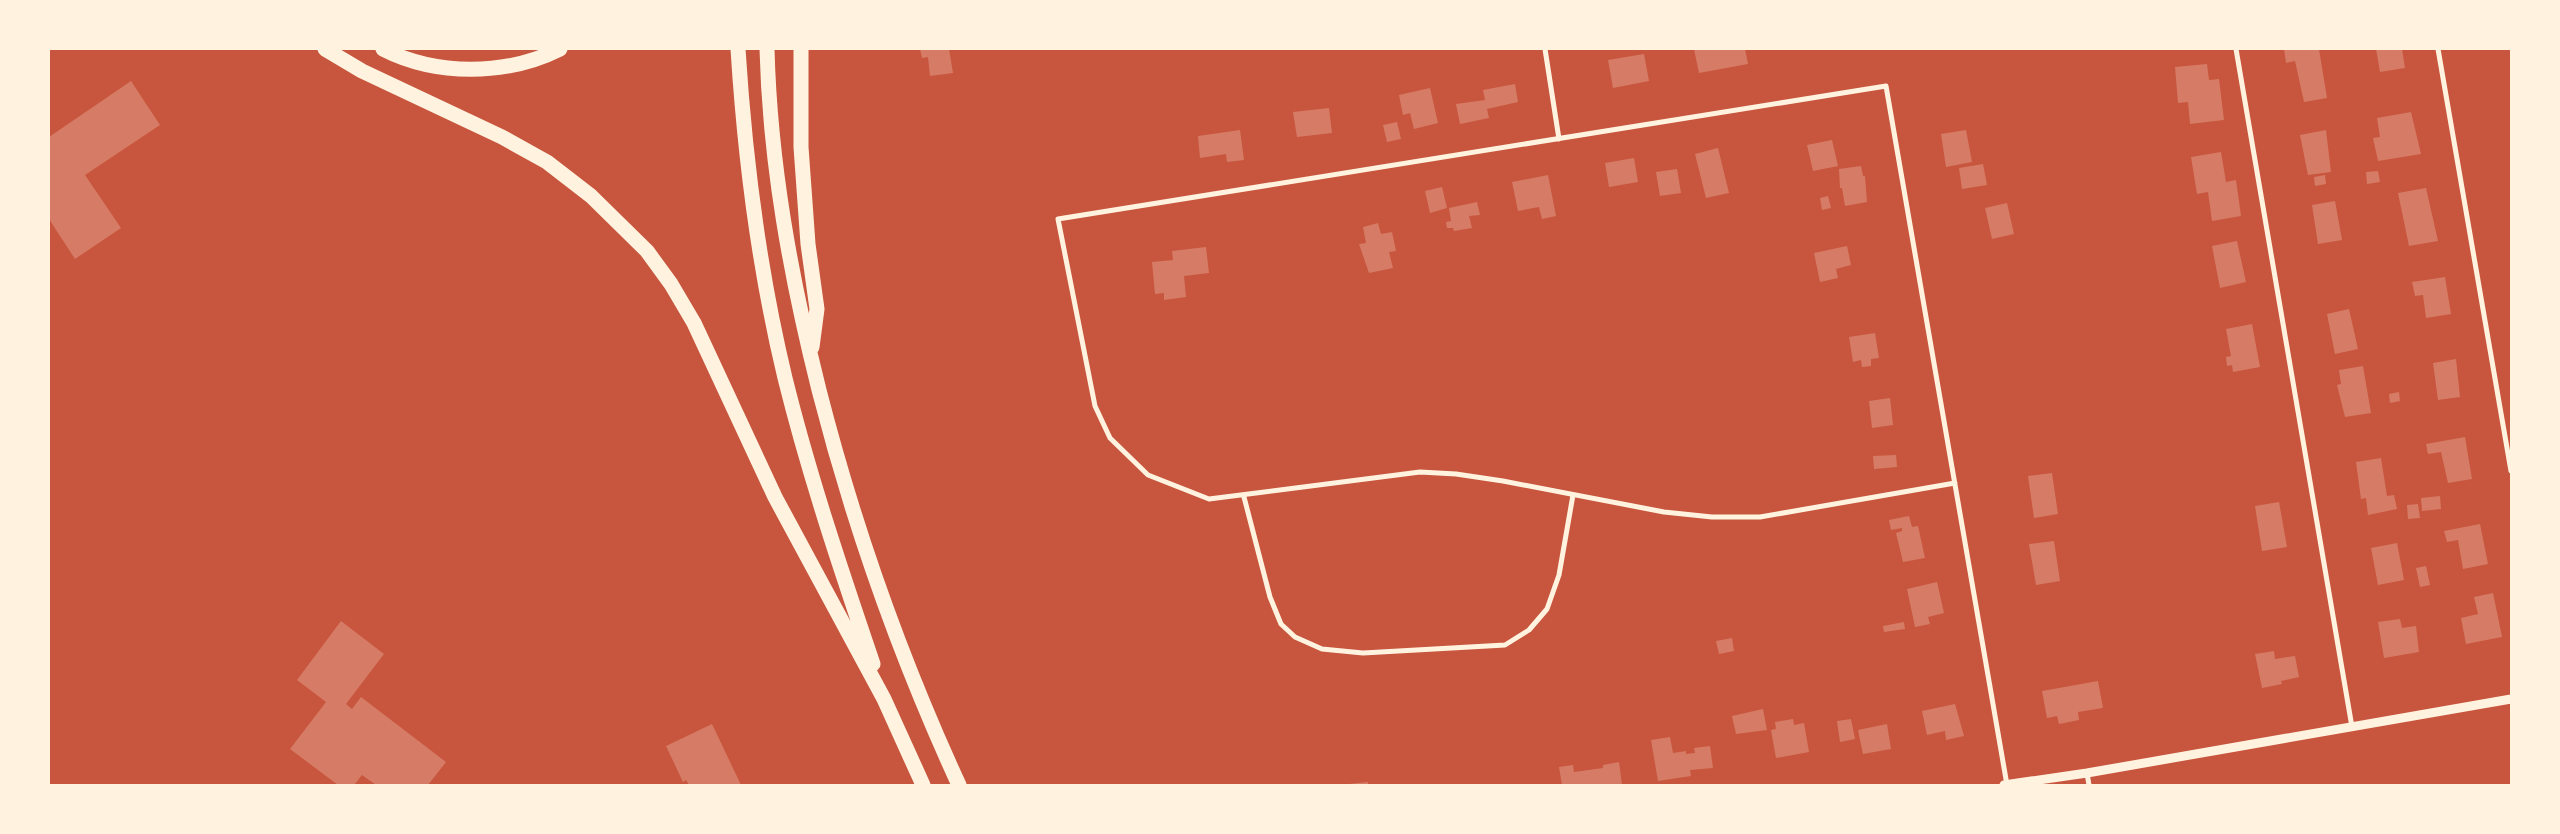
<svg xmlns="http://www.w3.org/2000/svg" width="2560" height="834" font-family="'Fira Sans Condensed',sans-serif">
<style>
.building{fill:#d67c66}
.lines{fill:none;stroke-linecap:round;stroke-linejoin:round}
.minor{stroke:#fff3e0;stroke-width:5}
.tertiary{stroke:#fff3e0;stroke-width:9}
.motorway{stroke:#fff3e0;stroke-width:15}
</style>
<rect width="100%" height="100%" fill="#c8553d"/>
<path class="building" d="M920,49H949L953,73L930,76L928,57L922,58Z
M1694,49H1745L1748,64L1699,73Z
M2284,49H2319L2327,98L2304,102L2295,61L2286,63Z
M2376,49H2402L2405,68L2380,72Z
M1644,54L1649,81L1613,88L1608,60Z
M2207,64L2209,80L2219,79L2224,120L2190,124L2188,102L2178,103L2175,67Z
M131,81L160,125L85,175L121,228L75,259L49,219V137Z
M1515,84L1518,102L1487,109L1489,118L1460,124L1456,104L1485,100L1483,90Z
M1430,88L1438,123L1414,129L1410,113L1403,115L1399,95Z
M1329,108L1332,133L1297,137L1293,112Z
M2411,112L2421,154L2378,161L2373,138L2380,137L2377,118Z
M1397,122L1401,139L1387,142L1383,125Z
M1240,130L1244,160L1227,162L1226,154L1200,158L1198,136Z
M1966,130L1972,162L1946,167L1941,134Z
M2326,130L2331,172L2308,175L2300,135Z
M1832,140L1838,166L1813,171L1807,145Z
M1718,148L1729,193L1706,198L1695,154Z
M2221,152L2226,182L2236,180L2241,216L2212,221L2208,192L2197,194L2191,157Z
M1634,158L1638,182L1609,187L1605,163Z
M1983,164L1987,185L1962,189L1959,168Z
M1861,166L1863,176H1865L1867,202L1845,206L1842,188H1840L1839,169Z
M1677,169L1681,193L1660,196L1656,172Z
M2378,171L2380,182L2367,184L2366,172Z
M1548,175L1556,216L1542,219L1539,207L1518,211L1512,182Z
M2325,175L2326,184L2315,186L2314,177Z
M1442,187L1447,208L1430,213L1425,191Z
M2426,188L2438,241L2409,246L2398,193Z
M1828,196L1831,208L1822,210L1820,198Z
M2335,201L2342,240L2318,244L2312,205Z
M1477,202L1480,215L1469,216L1472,228L1454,231L1453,228H1447L1446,222L1451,221L1449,208Z
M2007,203L2014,234L1992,239L1985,208Z
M1378,223L1381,234L1392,232L1396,251L1389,252L1393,268L1369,273L1359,244L1366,243L1363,227Z
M2237,241L2246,282L2220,288L2212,246Z
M1847,246L1851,265L1836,269L1838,278L1820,282L1814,253Z
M1206,247L1209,273L1184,276L1186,297L1164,300V293L1155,294L1152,262L1173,260L1172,251Z
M2445,277L2451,314L2426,318L2423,295L2415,296L2412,282Z
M2349,309L2358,349L2335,354L2327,314Z
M2252,324L2260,367L2233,372L2232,365L2227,366L2226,357L2231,356L2226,329Z
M1875,333L1879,358L1871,359V366L1862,367L1861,360L1853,362L1849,337Z
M2456,359L2460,397L2438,400L2433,363Z
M2363,366L2371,413L2345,417L2337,385L2341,384L2339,370Z
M2399,392L2400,401L2390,403L2389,394Z
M1890,398L1893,425L1872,428L1869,401Z
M2465,437L2472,479L2448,483L2441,452L2428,454L2426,444Z
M1896,455L1897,467L1874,469L1873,456Z
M2381,458L2387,496L2394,495L2397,509L2368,515L2366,498L2361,499L2356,462Z
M2052,473L2058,514L2034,518L2028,476Z
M2440,496L2441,509L2422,511L2421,498Z
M2279,502L2287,547L2262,551L2255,506Z
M2418,504L2420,518L2408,519L2407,505Z
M1909,516L1912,527L1918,526L1925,558L1903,562L1896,533L1902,531V528L1891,530L1889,520Z
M2480,524L2488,564L2463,569L2458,540L2447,542L2444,531Z
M2054,541L2060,581L2036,585L2029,544Z
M2397,543L2404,580L2378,585L2371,548Z
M2426,566L2430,585L2420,587L2416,568Z
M1937,582L1944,613L1928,617L1930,624L1915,627L1907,589Z
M2493,593L2502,637L2466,644L2461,618L2478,614L2474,597Z
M2400,619L2402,628L2416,626L2419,652L2384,658L2378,622Z
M341,621L384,654L346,704L352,709L361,697L446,762L428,785H376L362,775L354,785H338L290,749L326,702L297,680Z
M1904,622L1905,629L1884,632L1883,626Z
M1732,638L1734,651L1719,654L1716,641Z
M2274,651L2275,659L2295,656L2299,677L2281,681L2282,684L2262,688L2255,654Z
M2098,681L2103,708L2078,712L2079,720L2059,724L2057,716L2047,718L2042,691Z
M1955,704L1964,736L1946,740L1945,731L1927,735L1922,711Z
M1763,709L1767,730L1736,734L1732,716Z
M1793,719L1794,725L1804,723L1809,752L1776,758L1771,730L1776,729L1775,722Z
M1851,719L1855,739L1840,742L1837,721Z
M712,724L741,785H689L686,780L683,782L666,746Z
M1887,724L1891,749L1863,754L1858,730Z
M1670,737L1673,753L1686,751V754L1695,753L1694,748L1710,746L1713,768L1690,770L1691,776L1658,781L1651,740Z
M1619,762L1622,785H1562L1559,767L1573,765L1574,772L1603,768V765Z
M1368,782V785H1349V784Z"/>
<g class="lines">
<path class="minor" d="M1545,49L1559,139
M2236,49L2352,727
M2438,49L2511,471
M1955,483L1760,517H1712L1664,512L1503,481L1456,474L1420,472L1209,499L1148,475L1110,438L1095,406L1058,219L1886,86L2007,785
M1244,497L1270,597L1281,624L1295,637L1322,649L1363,653L1505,645L1529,630L1547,609L1559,575L1573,495
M2087,773L2089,785"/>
<path class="tertiary" d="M2004,785L2087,773L2511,699"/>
<path class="motorway" d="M325,49L362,71L502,137L547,162L591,196L647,251L671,284L694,323L775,497L884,699L923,785
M383,49C436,76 506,76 560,49
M738,49C745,160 759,270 785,378C809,475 841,570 873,664
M767,49C770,165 791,278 819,390C854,527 900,657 959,785
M801,49V147L808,244L817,309L812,347"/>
</g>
<rect width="2560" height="834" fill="none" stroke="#fff3e0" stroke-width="100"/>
</svg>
